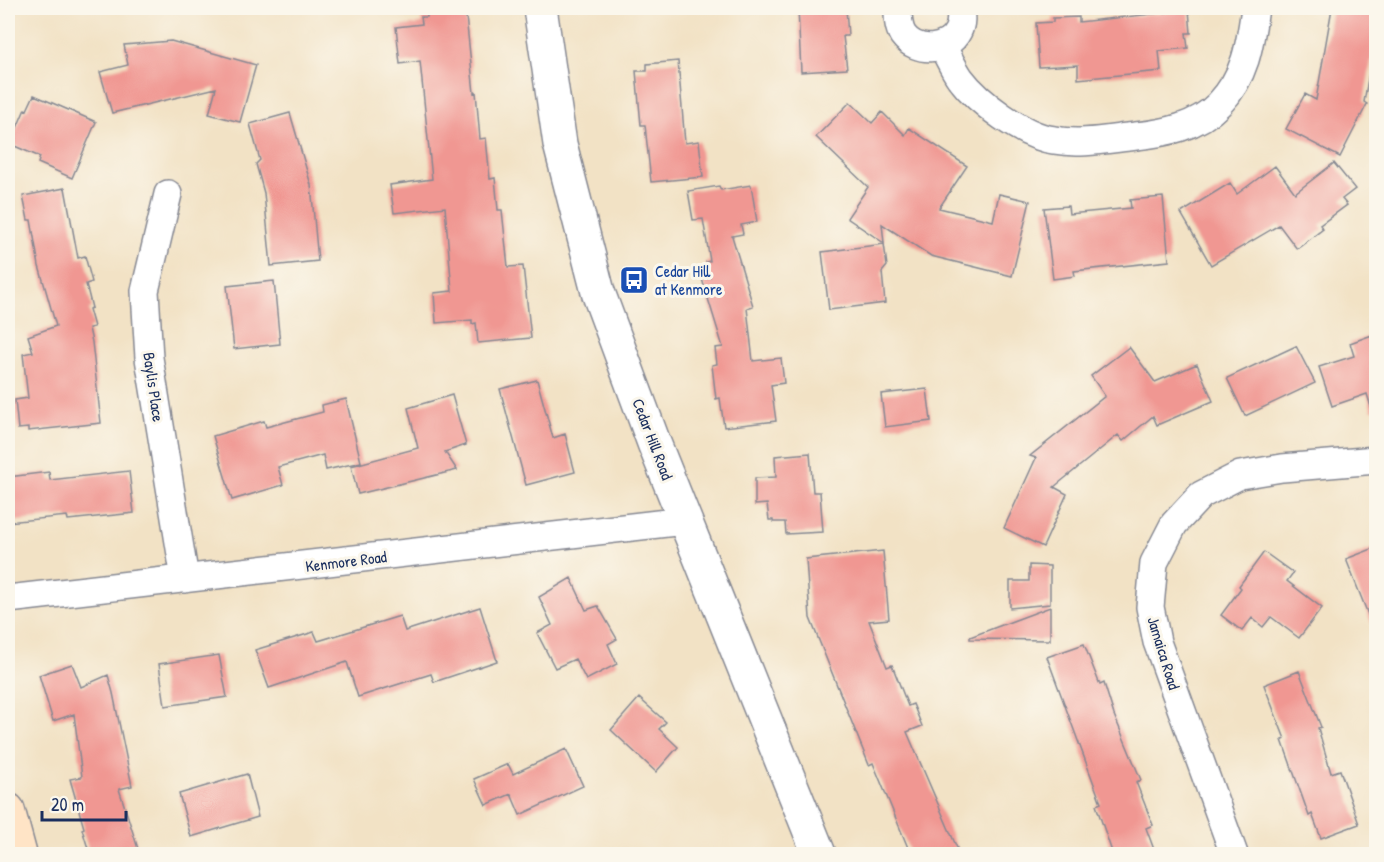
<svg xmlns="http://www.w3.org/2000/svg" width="1384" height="862" font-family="'Patrick Hand',sans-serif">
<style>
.building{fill:#f09792}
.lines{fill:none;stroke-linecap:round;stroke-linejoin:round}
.minor-casing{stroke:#868892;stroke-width:30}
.tertiary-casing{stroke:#868892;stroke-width:36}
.secondary-casing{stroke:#868892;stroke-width:36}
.minor{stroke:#fff;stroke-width:27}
.tertiary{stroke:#fff;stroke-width:33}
.secondary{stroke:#ffe4c6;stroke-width:33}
.labels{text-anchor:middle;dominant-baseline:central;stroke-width:6;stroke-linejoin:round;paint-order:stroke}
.transit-label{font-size:16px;fill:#164399;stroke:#fbf7ec;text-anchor:start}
.street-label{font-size:16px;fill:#1b2f5e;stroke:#fbf7ec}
</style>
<rect width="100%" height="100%" fill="#fbf7ec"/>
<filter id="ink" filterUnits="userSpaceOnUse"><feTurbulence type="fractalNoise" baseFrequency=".0167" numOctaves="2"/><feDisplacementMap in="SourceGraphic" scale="12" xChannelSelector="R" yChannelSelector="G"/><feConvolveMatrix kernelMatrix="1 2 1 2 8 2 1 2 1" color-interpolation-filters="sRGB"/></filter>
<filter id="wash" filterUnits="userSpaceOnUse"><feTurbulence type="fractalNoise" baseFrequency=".008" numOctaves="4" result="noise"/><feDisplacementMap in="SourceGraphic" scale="24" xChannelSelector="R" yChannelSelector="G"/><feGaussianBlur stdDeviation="1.35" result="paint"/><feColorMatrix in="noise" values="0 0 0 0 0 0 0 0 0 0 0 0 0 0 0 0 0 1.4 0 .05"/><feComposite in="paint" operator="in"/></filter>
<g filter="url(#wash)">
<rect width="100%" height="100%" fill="#f2e2c5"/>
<g id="blocks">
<path class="building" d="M798,8H846L848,36H843L847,69L801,72Z
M1332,8H1347L1377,12V28L1364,102L1367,104L1340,157L1286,129L1305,94L1316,100Z
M457,9L458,16H466L474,93L476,92L480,139L486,138L490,179L495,178L498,210H502L508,267L523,266L531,338L478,343L476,323L472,324V320L436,323L434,293L452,291L445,207L394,213L390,185L432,179L420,61L400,64L396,27L422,24L421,17H427V13Z
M1189,10L1191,33H1186L1188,48L1159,51L1161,71L1078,79V65L1039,67L1036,23L1053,22V18L1079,17V22Z
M171,41L256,65L240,122L209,114L216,88L112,113L100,72L128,65L124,45Z
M678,61L685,143L699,141L703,177L651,182L645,125H641L636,71H647V64Z
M34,95L96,122L72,178L38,163L40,157L10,144L25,109L27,110Z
M850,102L872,123L882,112L905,135L909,128L967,166L939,208L993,221L999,194L1030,201L1012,276L931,256L882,224L884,243L847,218L868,187L816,137Z
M290,113L311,185L318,261L271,266L264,193L256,164L260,160L250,124Z
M1334,163L1355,189L1342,199L1347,205L1320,225L1323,229L1297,249L1279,225L1211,265L1181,213L1230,183L1237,194L1275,166L1295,193Z
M751,185L757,222L741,225L743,234L732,236L753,306L747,308L753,361L781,358L784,383L771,385L776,421L724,427L720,398L716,399L712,365L717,364L715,348L723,347L702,279L710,277L706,262L710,261L703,219L693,220L688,191L719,186L721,190Z
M65,188L78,258L85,256L92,282L86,284L92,308L89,309L94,327L89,328L92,342L101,423L28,431V428L18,429L15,400L28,398L23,354L33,352L28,336L56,326L39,266L31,220H28L23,196Z
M1163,197L1169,261L1074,271L1075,276L1053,279L1044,208L1068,206L1069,214L1131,208L1130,200Z
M884,244L887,266L882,272L885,303L829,310L822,252Z
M274,281L280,344L234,349L227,286Z
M1372,335L1377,350V410H1372L1367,394L1332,406L1319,367L1354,356L1350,343Z
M1296,346L1315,383L1245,416L1227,378Z
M1129,347L1155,382L1197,364L1213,401L1157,425L1153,416L1123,441L1118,435L1054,487L1067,494L1043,547L1004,528L1036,458L1030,456L1105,396L1091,376Z
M537,380L553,438L565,434L575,472L526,485L500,389Z
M927,389L931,421L885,427L881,394Z
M452,395L466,445L445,452L457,470L358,494L351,466L418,448L408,408Z
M346,399L361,462L326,470L323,455L278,467L283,485L232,500L213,436L264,421L266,427L323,412L322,405Z
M810,453L813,492H820L823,532L786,534L785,522H773V520H769L767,504L755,505V478L776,477L775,456Z
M129,471L134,513L68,520L67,516L8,522V477L49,472L50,480Z
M1377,547V632H1375L1346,559Z
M883,551L889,619L869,621L887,667L892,665L908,706L913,704L922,726L907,732L960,855H911L873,763L869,765L810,618L806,559Z
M1264,552L1293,573L1287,581L1322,608L1299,638L1271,617L1263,627L1252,618L1242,631L1221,615L1241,588L1239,586Z
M1029,565L1050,566V604L1010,608V581H1029Z
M571,578L586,610L598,606L617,639L608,644L617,664L586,680L575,659L555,668L537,633L552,625L539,597Z
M480,607L497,661L434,682L431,674L358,697L347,662L269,688L255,650L314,632L318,641L400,616L405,631Z
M1050,607V640L970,639V637Z
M1084,644L1100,685L1104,683L1114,715L1141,780L1136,782L1153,825L1146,828L1156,855H1113L1096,805L1101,803L1047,657Z
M219,655L227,697L165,706L159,664Z
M72,664L81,687L108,675L113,693L132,786L119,789L140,855H90L82,829L84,828L70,779L82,777L74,714L53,721L39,675Z
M1299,671L1321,727L1318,728L1331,773L1340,770L1359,824L1321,838L1312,814L1309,816L1282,740L1285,739L1264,685Z
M639,698L666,722L659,729L678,747L656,772L611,730Z
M566,749L583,786L520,815L511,794L486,805L474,779L508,764L513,774Z
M247,774L258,817L191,837L179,794Z"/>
</g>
</g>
<g filter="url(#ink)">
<use href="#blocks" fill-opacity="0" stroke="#868892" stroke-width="1.5"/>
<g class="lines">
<g class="minor-casing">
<path id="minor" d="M898,8C898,17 898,27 903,35C917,54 948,51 958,31C962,23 961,16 960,8
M942,46C948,56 953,68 960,78C978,102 1023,136 1054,140C1081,145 1108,139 1136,136C1165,133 1197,127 1219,104C1246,76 1250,44 1255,8
M168,194L145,291L149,358L185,579
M8,599L684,521
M1234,854L1157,642L1150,607L1154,563L1174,524L1201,495L1240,475L1282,468L1376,460"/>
</g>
<g class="tertiary-casing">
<path id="tertiary" d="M540,8L560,144L598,292L654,443L819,854"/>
</g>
<g class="secondary-casing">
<path id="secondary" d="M8,810L20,854"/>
</g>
<use href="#minor" class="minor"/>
<use href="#tertiary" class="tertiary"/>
<use href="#secondary" class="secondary"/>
</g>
</g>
<defs>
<g id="bus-square" transform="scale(1.5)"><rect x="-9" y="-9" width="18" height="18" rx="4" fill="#1a4fb4" stroke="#fbf7ec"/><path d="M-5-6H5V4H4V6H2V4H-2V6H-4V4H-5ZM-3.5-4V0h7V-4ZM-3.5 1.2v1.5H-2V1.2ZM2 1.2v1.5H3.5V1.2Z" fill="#fff"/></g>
</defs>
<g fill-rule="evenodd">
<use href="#bus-square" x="634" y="280"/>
</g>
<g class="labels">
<g class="transit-label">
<text x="655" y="271">Cedar Hill<tspan x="655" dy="18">at Kenmore</tspan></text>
</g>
<g class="street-label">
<text transform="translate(154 387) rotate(82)">Baylis Place</text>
<text transform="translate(653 439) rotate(69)">Cedar Hill Road</text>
<text transform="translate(346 561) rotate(-7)">Kenmore Road</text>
<text transform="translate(1164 653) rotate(73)">Jamaica Road</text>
</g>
</g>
<rect width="1384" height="862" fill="none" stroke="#fbf7ec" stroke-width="30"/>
<path d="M42 811v9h84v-9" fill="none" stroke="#1b2f5e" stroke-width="3"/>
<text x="51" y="811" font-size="18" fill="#1b2f5e" stroke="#fbf7ec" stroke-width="4.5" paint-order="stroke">20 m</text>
</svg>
